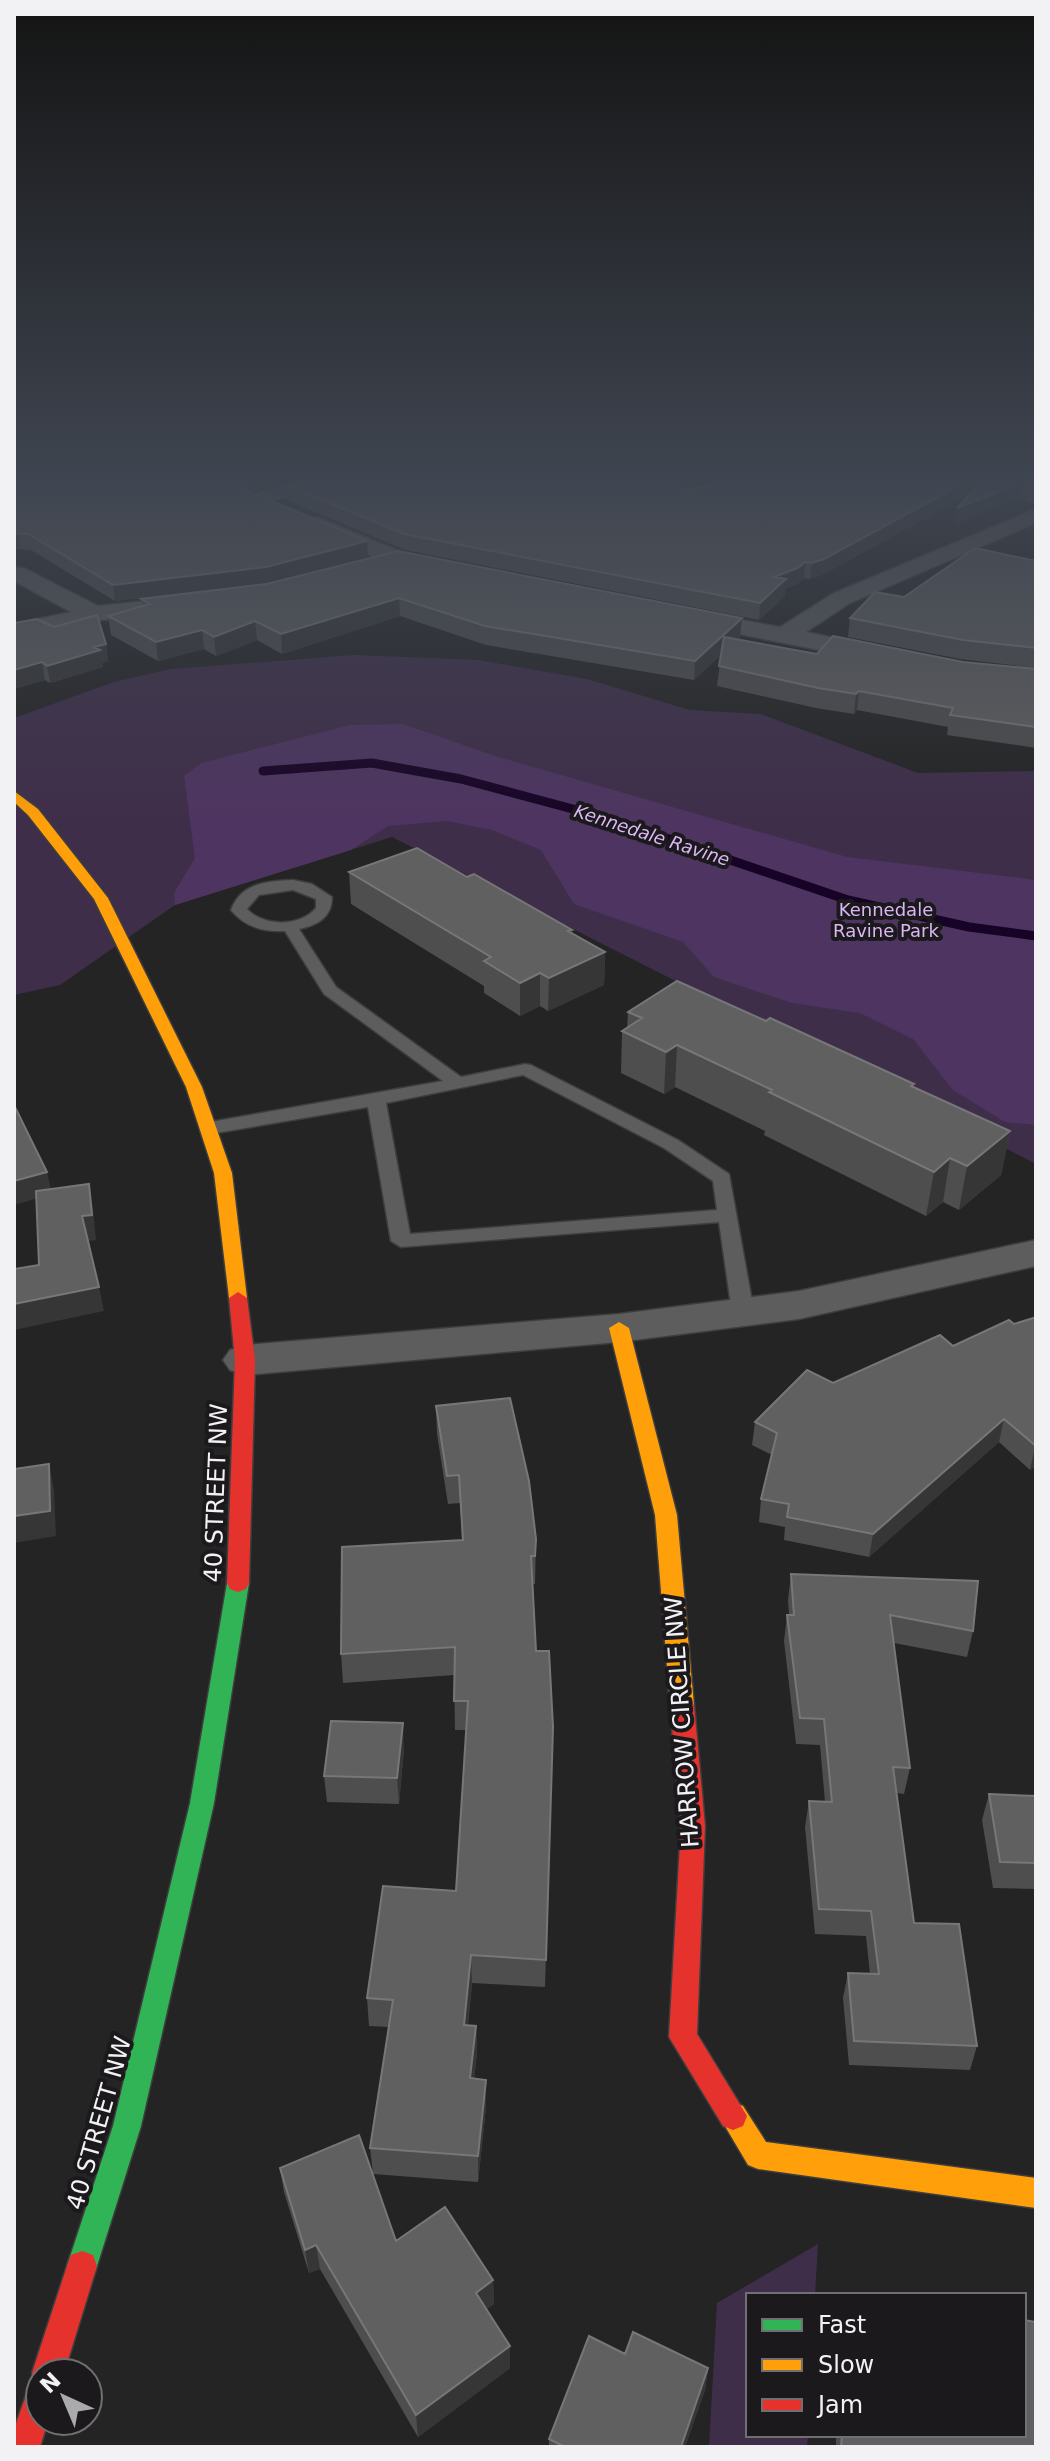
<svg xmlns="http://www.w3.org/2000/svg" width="1050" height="2461" font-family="'DejaVu Sans',sans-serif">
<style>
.green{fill:#3f2e4a}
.forest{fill:#4e3561}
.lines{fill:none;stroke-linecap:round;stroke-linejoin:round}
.stream{stroke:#170325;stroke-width:9}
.lane-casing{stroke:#3e3e3f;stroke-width:3}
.street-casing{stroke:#3e3e3f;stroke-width:3}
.fast-casing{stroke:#3e3e3f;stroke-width:3}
.slow-casing{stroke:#3e3e3f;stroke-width:3}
.jam-casing{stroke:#3e3e3f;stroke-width:3}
.lane{fill:#5d5d5e;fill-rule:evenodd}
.street{fill:#5d5d5e;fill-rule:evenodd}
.fast{fill:#30b455;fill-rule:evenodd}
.slow{fill:#ff9f0a;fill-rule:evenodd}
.jam{fill:#e5322d;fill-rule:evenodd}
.wall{fill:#4e4e4f}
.shaded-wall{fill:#363637}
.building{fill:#606061;stroke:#777678;stroke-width:2}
.labels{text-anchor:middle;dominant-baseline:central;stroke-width:8;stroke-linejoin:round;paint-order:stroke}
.far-water-label{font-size:18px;font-style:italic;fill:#dbb7f6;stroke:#1b191c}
.far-park-label{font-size:18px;fill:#dab6f5;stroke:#1b191c}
.near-street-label{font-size:24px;fill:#f2f1f3;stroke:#1b191c}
</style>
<rect width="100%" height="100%" fill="#242424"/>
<path class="green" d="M354,655L478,660L587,679L690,710L761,714L918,773L1036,771V1164L392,837L175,905L60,985L14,995V718L114,682L171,669Z
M818,2244L815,2295H748V2435H808L807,2447H709L717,2303Z"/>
<path class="forest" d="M403,724L495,756L847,857L1036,880V1125L1005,1122L953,1090L913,1039L860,1013L792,1003L714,977L683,942L574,904L541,850L492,830L447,821L388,826L351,850L175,905L174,893L195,858L184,776L201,763L350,725Z"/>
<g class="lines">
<path class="stream" d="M263,771L372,763L461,779L610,819L848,900L969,927L1036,936"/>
<g class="lane-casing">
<path id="lane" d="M293,880L312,884L332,897C332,917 318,925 299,929L336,987L461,1077L525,1064L531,1065L678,1140L729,1174L754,1312L750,1317H736L732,1312L719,1222L401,1247L391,1241L368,1107L210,1134L203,1132L201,1128L203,1124L210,1122L443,1081L324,994L285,931C263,932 245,927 231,910C241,883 267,881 293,880ZM293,890L316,899V908C300,927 264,927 247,909L259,895ZM523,1075L664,1148L713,1181L717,1210L410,1234L386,1103Z"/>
</g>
<g class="street-casing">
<path id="street" d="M309,477H342L339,481L258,505L247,499L251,495Z
M1036,509V523L850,603L806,632L889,649L893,654L889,659L880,662L688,624L679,622L676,617L679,612L688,610L780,627L834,593Z
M317,517L404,553L449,562L452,567L449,572L441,574L390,564L309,529L306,524L309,519Z
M14,567L24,568L98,606L184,597L192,599L196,604L192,609L184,611L94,621L14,638V624L71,612L14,581Z
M1036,1240V1266L799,1319L619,1342L245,1375L230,1370L223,1360L230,1350L245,1345L619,1314L799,1291Z"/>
</g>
<g class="fast-casing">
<path id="fast" d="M238,1574L246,1577L249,1583L214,1803L141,2126L97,2266L93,2277L82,2281L71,2277L67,2266L113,2126L190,1803L227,1583L230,1577Z"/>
</g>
<g class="slow-casing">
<path id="slow" d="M14,791L38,809L108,898L202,1087L232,1173L247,1298L245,1302H231L229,1298L214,1173L186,1087L94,899L28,815L14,802Z
M619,1322L629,1328L677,1515L694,1705L690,1712L682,1715L674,1712L670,1705L655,1515L609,1328Z
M733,2102L743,2106L766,2142L1036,2178V2208L758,2169L748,2165L719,2116L723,2106Z"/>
</g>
<g class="jam-casing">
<path id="jam" d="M238,1292L247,1298L255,1360L249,1583L246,1589L238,1592L230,1589L227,1583L235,1360L229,1298Z
M682,1695L690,1698L694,1705L705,1826L697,2034L747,2116L743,2126L733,2130L723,2126L669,2037L681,1826L670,1705L674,1698Z
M82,2251L93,2255L97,2266L64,2373H40V2421H48L40,2447H14V2429L29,2387L37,2384L32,2373L67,2266L71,2255Z"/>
</g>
<use href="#lane" class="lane"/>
<use href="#street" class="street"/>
<use href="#fast" class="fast"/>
<use href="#slow" class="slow"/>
<use href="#jam" class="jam"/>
</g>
<path class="wall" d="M14,477H298L251,492L368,557L267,583L115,601L31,550L14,549Z
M311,477H711L681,489L1036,477V504L1018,498L955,524L957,508L972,493L822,575L810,579L804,578L797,584L785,589V596L759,620L405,550L287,500L286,485Z
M1036,561V668L960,659L848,637L850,618L904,597Z
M267,584L742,618L740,637L738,639L817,654L963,662L1036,669V748L947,735L948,727L857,710L854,714L816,708L717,686L721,655L694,680L486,645L400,616L282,654L257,640L216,656L204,649L158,661L111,635L108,616L142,607L141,599Z
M14,623L54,627L106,644L108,661L102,663L103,667L50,683L45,680L14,689Z
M349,872L467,877L572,930V934L605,952L604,985L548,1011L540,1006L520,1016L484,993V986L351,904Z
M628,1012L914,1088L1010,1131L1001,1175L959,1210L943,1202L926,1216L764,1135L765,1131L675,1087L664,1094L621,1073L622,1031L627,1028Z
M1036,1317V1466L1030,1470L999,1442L869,1557L784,1540L785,1527L759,1522L761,1499L772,1455L752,1445L755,1422L833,1383L953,1346Z
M436,1406L536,1539L535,1584H533L536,1651L553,1727L545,1987L472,1983L468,2025L476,2026L477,2053L474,2079L486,2107L478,2182L373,2174L370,2148L389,2027L369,2026L367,1998L456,1891L466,1730H455L454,1675L343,1683L341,1654L462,1540L460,1503L448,1504L437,1434Z
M791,1574L973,1631L967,1657L894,1643L910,1768L904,1794L897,1793L914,1923L977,2046L970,2070L849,2065L843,1998L848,1973L870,1974L866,1936L815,1934L805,1827L809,1801L825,1802L820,1745L796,1744L784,1641L787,1615H789L788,1600Z
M404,1749L399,1804L327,1802L324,1776Z
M989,1794L1036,1796V1889L993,1888L982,1820Z
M280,2168L396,2241L493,2280L494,2304L486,2309L510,2368L418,2437L320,2269L309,2273L284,2192Z
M625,2354L708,2368L705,2390L685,2447H549V2439Z
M836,2435H1024L1036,2447H836Z"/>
<path class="shaded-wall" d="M249,477H298L250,492L243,484Z
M677,477H711L678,490L674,480Z
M975,477H997L996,480L822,575L810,579L812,563Z
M1021,483L1018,498L955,524L957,508Z
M17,532L20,548L14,549V533Z
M367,541L368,557L267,583L115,601L113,585Z
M805,562L804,578L797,584L785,589V596L759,620L760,603L774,577Z
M399,598L400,616L282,654L281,634Z
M742,618L740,637L694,680L695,661Z
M255,621L257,640L216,656L214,637Z
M202,630L204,649L158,661L156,642Z
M106,644L108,661L102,663L103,667L50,683L47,666Z
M42,662L45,680L14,689V670Z
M859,691L857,710L854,714L856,694Z
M605,952L604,985L548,1011L549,978Z
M540,973V1006L520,1016V983Z
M677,1045L675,1087L664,1094L666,1052Z
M1010,1131L1001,1175L959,1210L967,1166Z
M950,1158L943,1202L926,1216L934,1172Z
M47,1172L52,1194L14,1205V1181Z
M89,1184L93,1208L96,1240L87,1241L82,1216Z
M99,1287L104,1311L14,1330V1304Z
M1004,1419L999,1442L869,1557L873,1534Z
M1036,1446V1466L1030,1470L1035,1447Z
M49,1464L54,1490L56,1536L14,1543V1516Z
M403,1723L404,1749L399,1804L397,1778Z
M471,1955L472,1983L465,2052L464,2025Z
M476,2026L477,2053L471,2105L470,2078Z
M486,2080V2107L478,2182V2156Z
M316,2245L320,2269L309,2273L305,2250Z
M493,2280L494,2304L477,2316L476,2293Z
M510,2346V2368L418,2437L416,2415Z
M708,2368L705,2390L685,2447H681Z"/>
<path class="building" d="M14,477H249L243,484L248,491L367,541L266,567L113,585L28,534L14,533Z
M311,477H677L674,480L680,489H694L726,477H975L824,559L812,563L805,562L798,568L774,577L786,579L760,603L404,534L286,485Z
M986,477H1036V488L1021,483L957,508Z
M975,548L1036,561V648L963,640L850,618L875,592L904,597Z
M398,551L742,618L695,661L485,626L399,598L281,634L255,621L214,637L202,630L156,642L108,616L150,604L141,599L267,584Z
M97,615L106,644L94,647L100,650L47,666L42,662L14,670V623L37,619L54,627Z
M833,636L963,662L1036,669V727L950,715L953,708L859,691L856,694L818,688L719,666L724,637L817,654Z
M417,848L467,877L474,874L572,930L568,931L605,952L549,978L540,973L520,983L484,961L491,957L349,872Z
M677,981L766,1021L770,1018L914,1084L911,1086L1010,1131L967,1166L950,1158L934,1172L769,1092L772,1090L677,1045L666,1052L622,1031L642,1018L628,1012Z
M14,1105L47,1172L14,1181Z
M89,1184L92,1215L82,1216L99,1287L14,1304V1269L39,1265L36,1191Z
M1036,1317V1446L1004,1419L873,1534L787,1517L789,1504L761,1499L777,1433L755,1422L807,1370L833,1383L940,1335L953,1346L1009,1320L1014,1324Z
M510,1398L529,1481L536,1539L535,1556H531L536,1651H549L553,1727L546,1960L471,1955L464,2025L476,2026L470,2078L486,2080L478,2156L370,2148L393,2000L367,1998L383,1886L456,1891L468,1701H454L455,1647L341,1654L342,1547L463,1540L459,1475L447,1476L436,1406Z
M49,1464L50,1511L14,1516V1469Z
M791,1574L978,1581L973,1631L890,1615L910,1768L893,1767L914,1923L959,1924L977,2046L854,2041L848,1973L879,1974L871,1911L819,1909L809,1801L832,1802L824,1719L800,1718L787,1615H794Z
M331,1721L403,1723L397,1778L324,1776Z
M989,1794L1036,1796V1863L1000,1862Z
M359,2135L396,2241L445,2207L493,2280L476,2293L510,2346L416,2415L316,2245L305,2250L280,2168Z
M1024,2320L1036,2322V2447H841L842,2435H1024Z
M633,2332L708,2368L681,2447H565L549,2439L589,2336L625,2354Z"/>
<linearGradient id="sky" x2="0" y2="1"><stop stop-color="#141414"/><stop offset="0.58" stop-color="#3f4550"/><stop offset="1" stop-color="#3f4550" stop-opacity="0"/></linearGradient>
<rect width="1050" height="822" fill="url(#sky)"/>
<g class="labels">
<g class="far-water-label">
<text transform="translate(652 835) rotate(18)">Kennedale Ravine</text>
</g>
<g class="far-park-label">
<text x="886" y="909">Kennedale<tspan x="886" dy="21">Ravine Park</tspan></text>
</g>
<g class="near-street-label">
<text transform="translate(216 1493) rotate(-88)">40 STREET NW</text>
<text transform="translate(682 1722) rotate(-94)">HARROW CIRCLE NW</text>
<text transform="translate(99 2123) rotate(-74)">40 STREET NW</text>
</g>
</g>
<rect width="1050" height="2461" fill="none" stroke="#f2f1f3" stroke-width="32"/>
<rect x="746" y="2293" width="280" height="144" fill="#1b191c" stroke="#716f72" stroke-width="2"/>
<rect x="762" y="2319" width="40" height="12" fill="#30b455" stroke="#716f72" stroke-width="2"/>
<text x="818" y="2333" font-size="24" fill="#f2f1f3">Fast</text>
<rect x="762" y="2359" width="40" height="12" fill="#ff9f0a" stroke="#716f72" stroke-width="2"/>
<text x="818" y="2373" font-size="24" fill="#f2f1f3">Slow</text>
<rect x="762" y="2399" width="40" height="12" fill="#e5322d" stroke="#716f72" stroke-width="2"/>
<text x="818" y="2413" font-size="24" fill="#f2f1f3">Jam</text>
<g transform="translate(64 2397) rotate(316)"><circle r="38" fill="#1b191c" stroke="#716f72" stroke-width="2"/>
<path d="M0-6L14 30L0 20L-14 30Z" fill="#aaa9ab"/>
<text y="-12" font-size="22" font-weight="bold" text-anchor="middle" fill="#f2f1f3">N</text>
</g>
</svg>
